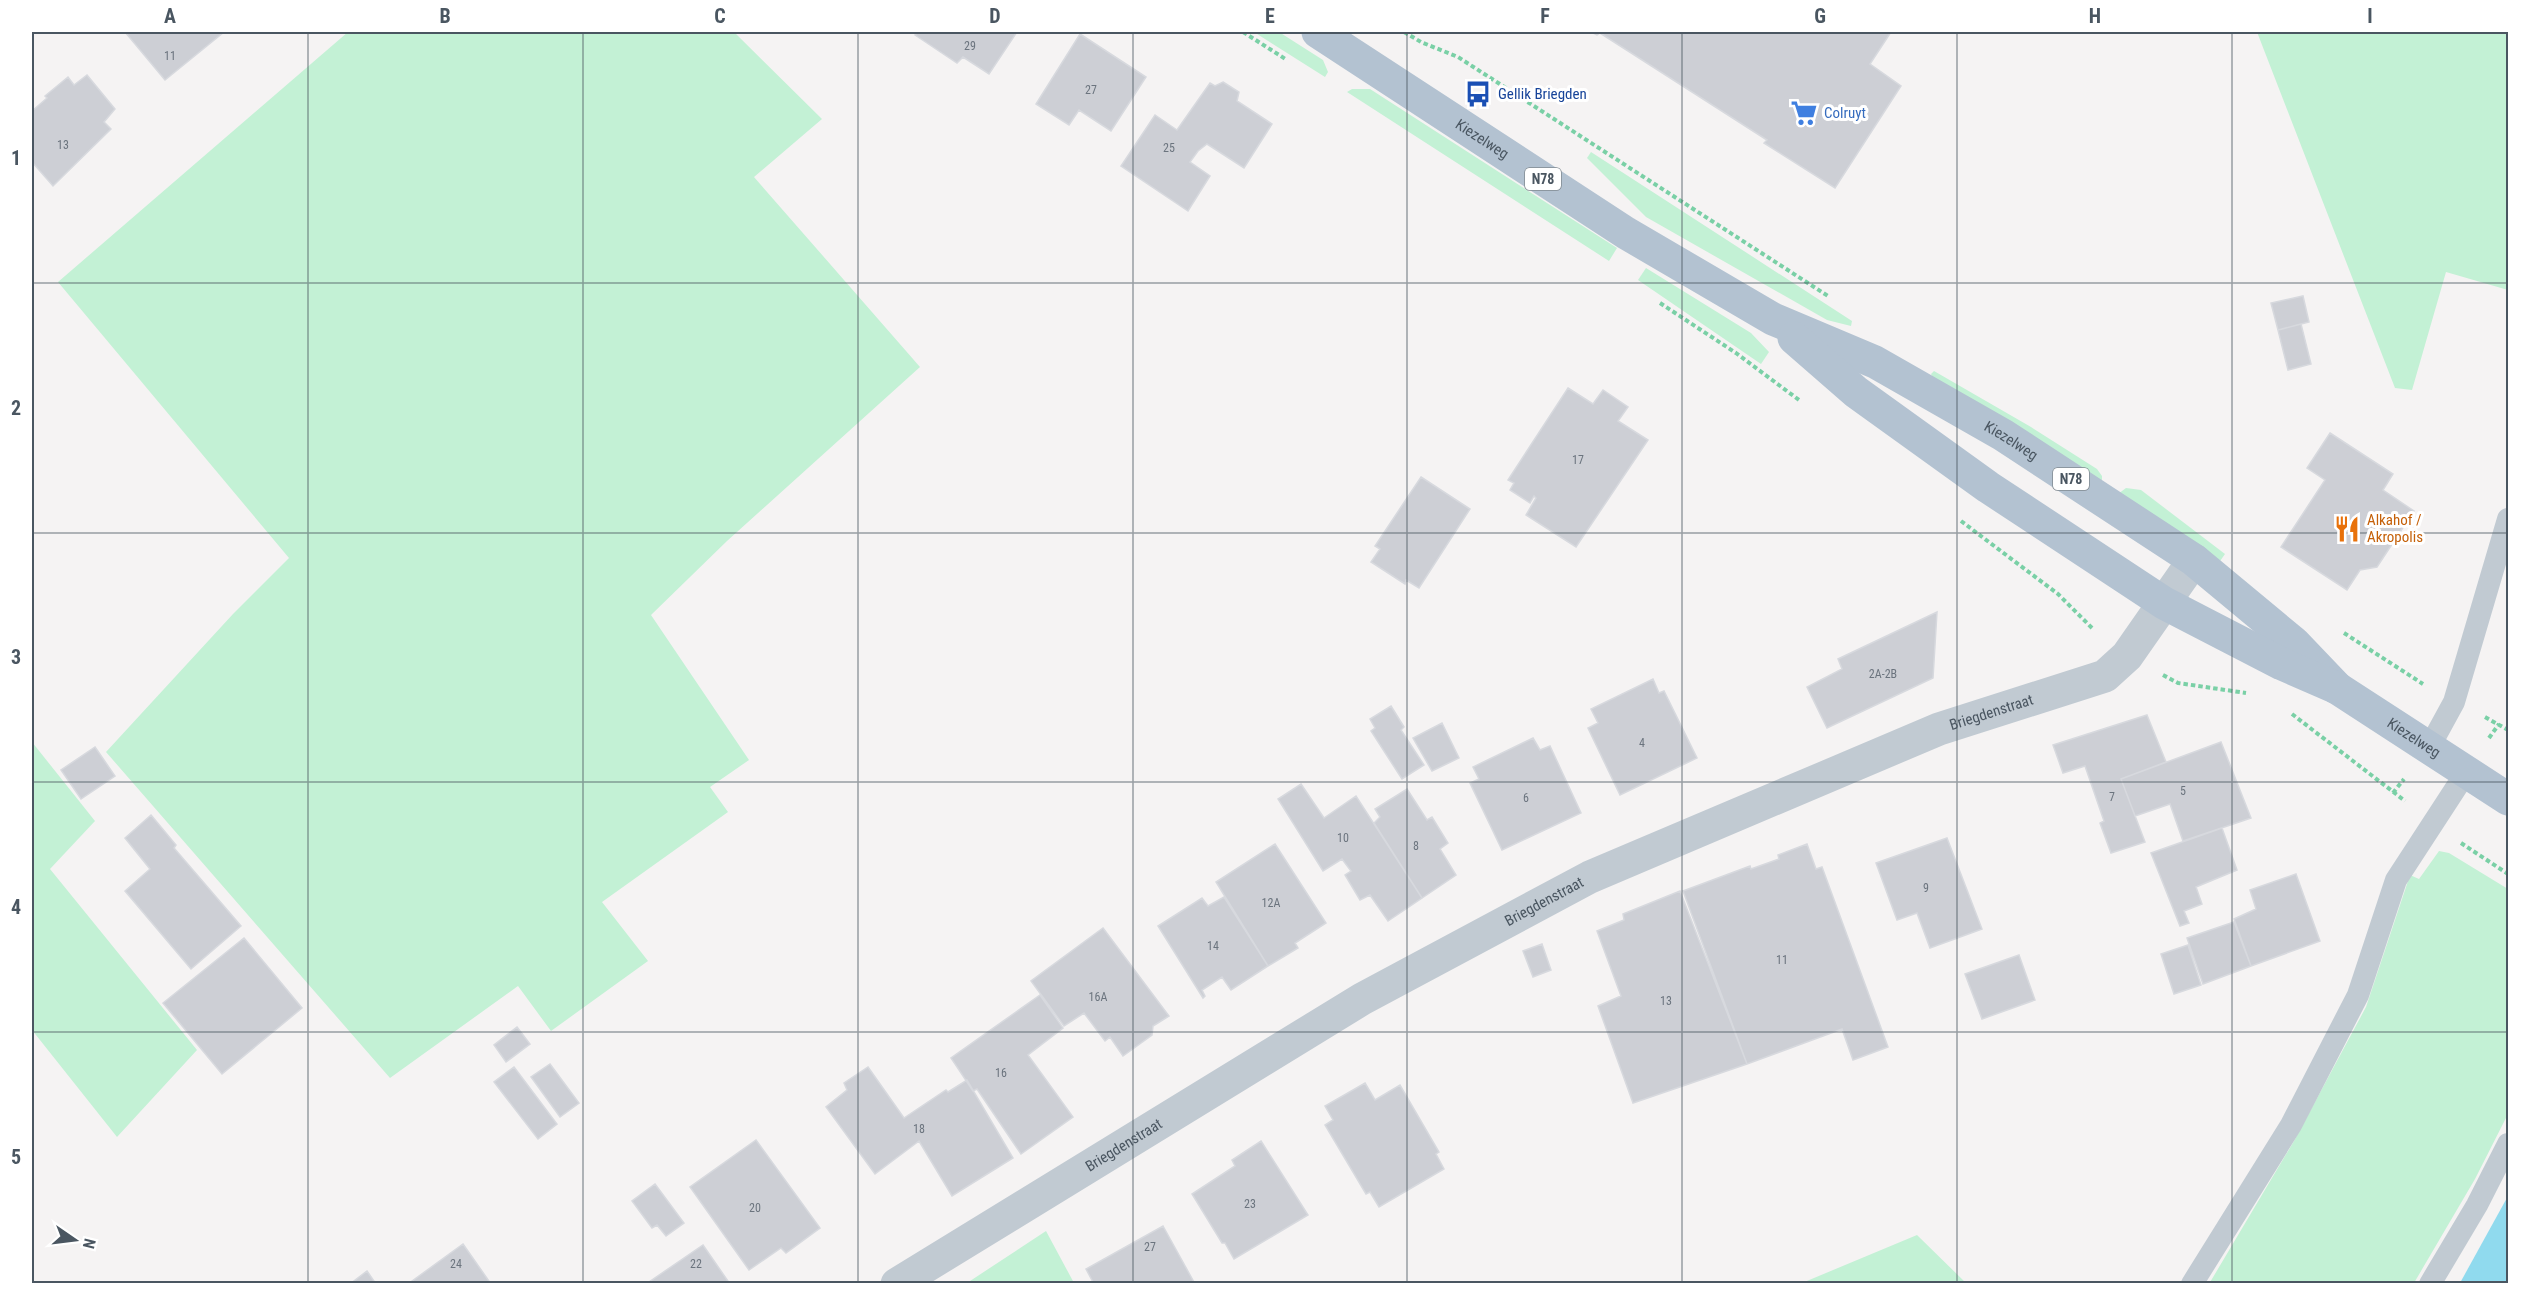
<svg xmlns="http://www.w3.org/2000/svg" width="2540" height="1315" font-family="'Roboto Condensed',sans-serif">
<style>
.green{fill:#c3f1d5}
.water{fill:#90daee}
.building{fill:#cdcfd5;stroke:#d7d9de;stroke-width:1.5}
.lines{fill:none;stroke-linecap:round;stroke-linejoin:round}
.path{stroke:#7ad0a6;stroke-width:4;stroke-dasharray:4.5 3;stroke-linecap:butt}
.lane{stroke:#c1cad2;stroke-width:22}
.street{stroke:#c1cad2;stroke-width:33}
.primary{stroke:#b3c2d1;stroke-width:33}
.grid{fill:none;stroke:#4a5661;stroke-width:1.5;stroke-opacity:0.55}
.labels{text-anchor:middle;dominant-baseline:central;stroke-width:6;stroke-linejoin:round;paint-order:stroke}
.number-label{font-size:12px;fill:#6b747e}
.shield{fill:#fff;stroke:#808990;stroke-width:1.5}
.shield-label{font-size:14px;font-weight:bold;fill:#4a5661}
.transit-label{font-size:15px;fill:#164399;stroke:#fff;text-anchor:start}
.shop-label{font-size:15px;fill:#366cbe;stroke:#fff;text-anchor:start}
.street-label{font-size:15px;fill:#4a5661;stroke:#fff}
.food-label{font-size:15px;fill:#c56008;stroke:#fff;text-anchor:start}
.neatline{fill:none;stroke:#4a5661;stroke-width:2}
.grid-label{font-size:20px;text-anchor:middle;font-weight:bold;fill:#4a5661}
</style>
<rect width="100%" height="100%" fill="#f5f3f3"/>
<path class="green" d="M348,32H734L822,119L754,177L920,367L727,541L651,615L749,760L710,787L728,812L602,902L648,961L551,1031L518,986L390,1078L106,752L233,614L289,558L58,282Z
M1254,32H1279L1323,60L1328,72L1325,77Z
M2257,32H2508V290L2446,272L2412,390L2395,388Z
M1352,89H1370L1617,248L1609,261L1347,92Z
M1591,152L1852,321L1851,326L1827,320L1646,217L1587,158Z
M1646,268L1751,333L1769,352L1761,364L1638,280Z
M1934,371L2031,427L2097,469L2102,476V482L1936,385L1931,374Z
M2126,488L2141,490L2225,554L2218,564L2118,494Z
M32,742L95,821L50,869L197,1050L117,1137L32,1030Z
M2439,851L2449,853L2508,889V1114L2475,1179L2414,1283L2209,1284L2294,1141L2366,1007L2410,875L2419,879Z
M1046,1231L1074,1283H967Z
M1917,1235L1966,1283H1802Z"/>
<path class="water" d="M2508,1196V1283H2460Z"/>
<path class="building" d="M125,32H224L165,80Z
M918,32H1017L989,74L963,57L957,63L915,35Z
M1591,32H1891L1870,64L1901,86L1835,188L1764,143L1767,140L1600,33L1597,35Z
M1080,34L1146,77L1111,131L1079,110L1069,125L1036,104Z
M87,75L115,109L104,122L111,129L53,186L32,162V111L47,98L45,96L68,77L74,85Z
M1223,82L1239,92L1237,101L1272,124L1244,168L1207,144L1198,151L1190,162L1210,176L1188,211L1121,166L1155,115L1177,130L1210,83L1215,86Z
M2303,296L2309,322L2278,330L2271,303Z
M2301,324L2311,364L2288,370L2278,330Z
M1568,388L1593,404L1603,390L1628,407L1618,421L1648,440L1576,547L1526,515L1536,498L1534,496L1530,503L1510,490L1514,483L1508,480Z
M2330,433L2393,474L2383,490L2414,511L2377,567L2360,570L2347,590L2281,547L2325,480L2307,468Z
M1421,477L1470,509L1419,588L1406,580L1405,584L1371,562L1380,549L1375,546Z
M1937,612L1933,678L1827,728L1807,687L1842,669L1838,659Z
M1653,679L1659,693L1664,691L1697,758L1620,795L1588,728L1598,723L1591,709Z
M1391,706L1404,727L1401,730L1424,765L1402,779L1371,731L1375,728L1370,719Z
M2147,715L2166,762L2121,779L2145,842L2111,853L2100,823L2104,821L2085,766L2063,773L2053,745Z
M1442,723L1459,758L1432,771L1413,738Z
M1533,738L1540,750L1550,746L1581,813L1502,850L1470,783L1479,779L1473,767Z
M2221,742L2251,818L2183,841L2170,804L2135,816L2121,779Z
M95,747L115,776L81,799L61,770Z
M1301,784L1324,818L1356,796L1422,898L1388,921L1370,895L1360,900L1345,875L1351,871L1342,859L1323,871L1278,799Z
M1407,789L1427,820L1432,817L1448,843L1440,849L1456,875L1422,898L1374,823L1380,817L1375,809Z
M151,815L176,845L174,848L241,926L191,969L125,891L150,869L125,838Z
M2222,828L2237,870L2196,887L2202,904L2184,911L2189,923L2180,926L2151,853Z
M1947,838L1982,929L1930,948L1917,913L1897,920L1876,863Z
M1275,844L1326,923L1295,943L1298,948L1268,966L1216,882Z
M1807,844L1816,869L1822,867L1888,1047L1853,1060L1842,1029L1747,1064L1683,891L1750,866L1751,869L1779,859L1778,855Z
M2296,874L2320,941L2251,966L2234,919L2256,909L2250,890Z
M1680,891L1747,1064L1633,1103L1598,1006L1621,996L1597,931L1624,920L1623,914Z
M1224,897L1268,966L1231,990L1222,977L1202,990L1205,996L1203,998L1158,926L1202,898L1208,906Z
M2234,922L2251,966L2203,984L2187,938Z
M1103,928L1169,1016L1153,1026L1152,1035L1123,1056L1110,1037L1105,1041L1084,1013L1064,1026L1031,981Z
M244,938L302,1008L222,1074L163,1003Z
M1542,944L1551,970L1533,977L1523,951Z
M2188,945L2201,985L2174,994L2161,954Z
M2019,955L2035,1000L1982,1019L1965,974Z
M1040,995L1063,1028L1028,1055L1073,1117L1021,1154L977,1089L973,1091L951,1058Z
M517,1027L530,1044L506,1062L494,1045Z
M550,1064L579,1103L560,1117L531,1077Z
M514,1067L557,1124L538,1139L494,1082Z
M868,1067L904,1118L946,1090L948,1092L967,1080L1013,1158L952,1196L919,1141L875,1174L826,1107L847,1090L844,1083Z
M1365,1083L1375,1100L1400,1085L1439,1152L1436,1154L1444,1169L1379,1207L1370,1192L1366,1194L1325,1125L1333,1120L1325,1106Z
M756,1140L820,1228L786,1253L781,1248L749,1270L690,1187Z
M1261,1141L1308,1215L1234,1259L1225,1243H1222L1192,1194L1235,1166L1232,1160Z
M655,1184L684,1223L666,1236L657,1225L652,1228L632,1201Z
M1163,1226L1195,1284H1094L1086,1269Z
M463,1244L491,1284H408Z
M703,1245L730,1284H650L649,1282Z
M367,1271L376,1284H350Z"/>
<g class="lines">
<path class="path" d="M1243,32L1287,60
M1404,32L1421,42L1458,57L1828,296
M1660,303L1736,353L1799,400
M1961,521L2058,594L2094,630
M2344,633L2423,684
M2163,675L2178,683L2246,693
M2292,714L2405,801
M2485,717L2508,730
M2489,738L2499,724
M2393,793L2404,779
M2461,843L2508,874"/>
<path class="lane" d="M2430,746L2454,702L2508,519
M2192,1284L2291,1125L2358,995L2396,880L2467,771
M2430,1284L2477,1205L2508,1144"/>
<path class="street" id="s1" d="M897,1284L1362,999L1590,877L1939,729L2105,676L2127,656L2194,560"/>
<g class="primary">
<path id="s2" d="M1318,32L1626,233L1773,319L1875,362L2003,435L2194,560L2294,643L2337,688"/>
<path id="s3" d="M1794,338L1856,392L1988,487L2164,603L2282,664L2337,688L2508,799"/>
</g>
</g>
<path class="grid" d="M308,32V1284M583,32V1284M858,32V1284M1133,32V1284M1407,32V1284M1682,32V1284M1957,32V1284M2232,32V1284M32,283H2508M32,533H2508M32,782H2508M32,1032H2508"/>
<defs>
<g id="bus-bare" transform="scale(2.07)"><path d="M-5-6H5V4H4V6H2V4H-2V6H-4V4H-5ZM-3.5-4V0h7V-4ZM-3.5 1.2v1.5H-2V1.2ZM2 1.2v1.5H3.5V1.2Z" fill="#1a4fb4" stroke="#fff" stroke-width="2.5" paint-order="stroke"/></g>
<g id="supermarket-bare" transform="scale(2.07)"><path d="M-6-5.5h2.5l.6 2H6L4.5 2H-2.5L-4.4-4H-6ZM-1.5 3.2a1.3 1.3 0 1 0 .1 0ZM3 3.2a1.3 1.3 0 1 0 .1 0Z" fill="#3f7fe0" stroke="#fff" stroke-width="2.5" paint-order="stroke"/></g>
<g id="restaurant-bare" transform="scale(2.07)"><path d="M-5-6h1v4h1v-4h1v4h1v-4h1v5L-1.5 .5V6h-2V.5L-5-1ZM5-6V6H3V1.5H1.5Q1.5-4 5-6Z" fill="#e8710a" stroke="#fff" stroke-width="2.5" paint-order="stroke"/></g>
</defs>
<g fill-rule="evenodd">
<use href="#bus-bare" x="1478" y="94"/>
<use href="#supermarket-bare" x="1804" y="113"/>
<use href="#restaurant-bare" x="2347" y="529"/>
</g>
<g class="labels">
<g class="number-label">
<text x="970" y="46">29</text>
<text x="170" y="56">11</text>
<text x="1091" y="90">27</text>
<text x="63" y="145">13</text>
<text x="1169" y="148">25</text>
<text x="1578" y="460">17</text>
<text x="1883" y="674">2A-2B</text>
<text x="1642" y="743">4</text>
<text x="2183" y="791">5</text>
<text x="2112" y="797">7</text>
<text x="1526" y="798">6</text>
<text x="1343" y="838">10</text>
<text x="1416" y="846">8</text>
<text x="1926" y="888">9</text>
<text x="1271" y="903">12A</text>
<text x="1213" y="946">14</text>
<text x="1782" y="960">11</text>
<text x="1098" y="997">16A</text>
<text x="1666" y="1001">13</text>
<text x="1001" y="1073">16</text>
<text x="919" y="1129">18</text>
<text x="1250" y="1204">23</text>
<text x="755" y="1208">20</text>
<text x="1150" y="1247">27</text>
<text x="456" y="1264">24</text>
<text x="696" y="1264">22</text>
</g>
<g class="shield">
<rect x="1525" y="168" width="36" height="22" rx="4.5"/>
<rect x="2053" y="468" width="36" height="22" rx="4.5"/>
</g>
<g class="shield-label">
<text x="1543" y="179">N78</text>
<text x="2071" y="479">N78</text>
</g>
<g class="transit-label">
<text x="1498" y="94">Gellik Briegden</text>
</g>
<g class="shop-label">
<text x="1824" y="113">Colruyt</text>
</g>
<g class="street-label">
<text stroke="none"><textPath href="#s2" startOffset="196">Kiezelweg</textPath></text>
<text stroke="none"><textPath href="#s2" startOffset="806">Kiezelweg</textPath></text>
<text stroke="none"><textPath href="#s1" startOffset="1238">Briegdenstraat</textPath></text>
<text stroke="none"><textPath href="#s3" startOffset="740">Kiezelweg</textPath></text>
<text stroke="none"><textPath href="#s1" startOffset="752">Briegdenstraat</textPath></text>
<text stroke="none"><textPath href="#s1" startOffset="266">Briegdenstraat</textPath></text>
</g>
<g class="food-label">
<text x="2367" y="520">Alkahof /<tspan x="2367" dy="17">Akropolis</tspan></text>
</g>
</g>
<rect width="2540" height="1315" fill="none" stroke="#ffffff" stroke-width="66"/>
<g transform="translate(75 1240) rotate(104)" stroke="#ffffff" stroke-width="4.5" paint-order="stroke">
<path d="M0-4.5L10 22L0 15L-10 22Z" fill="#4a5661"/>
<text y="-9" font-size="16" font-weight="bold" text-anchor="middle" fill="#4a5661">N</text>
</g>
<rect x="33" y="33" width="2474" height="1249" class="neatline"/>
<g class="grid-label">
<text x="170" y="23">A</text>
<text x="445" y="23">B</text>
<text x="720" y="23">C</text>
<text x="995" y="23">D</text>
<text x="1270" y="23">E</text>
<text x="1545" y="23">F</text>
<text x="1820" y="23">G</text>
<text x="2095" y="23">H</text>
<text x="2370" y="23">I</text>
<text x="16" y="165">1</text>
<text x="16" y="415">2</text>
<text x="16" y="664">3</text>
<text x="16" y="914">4</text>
<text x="16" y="1164">5</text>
</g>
</svg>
